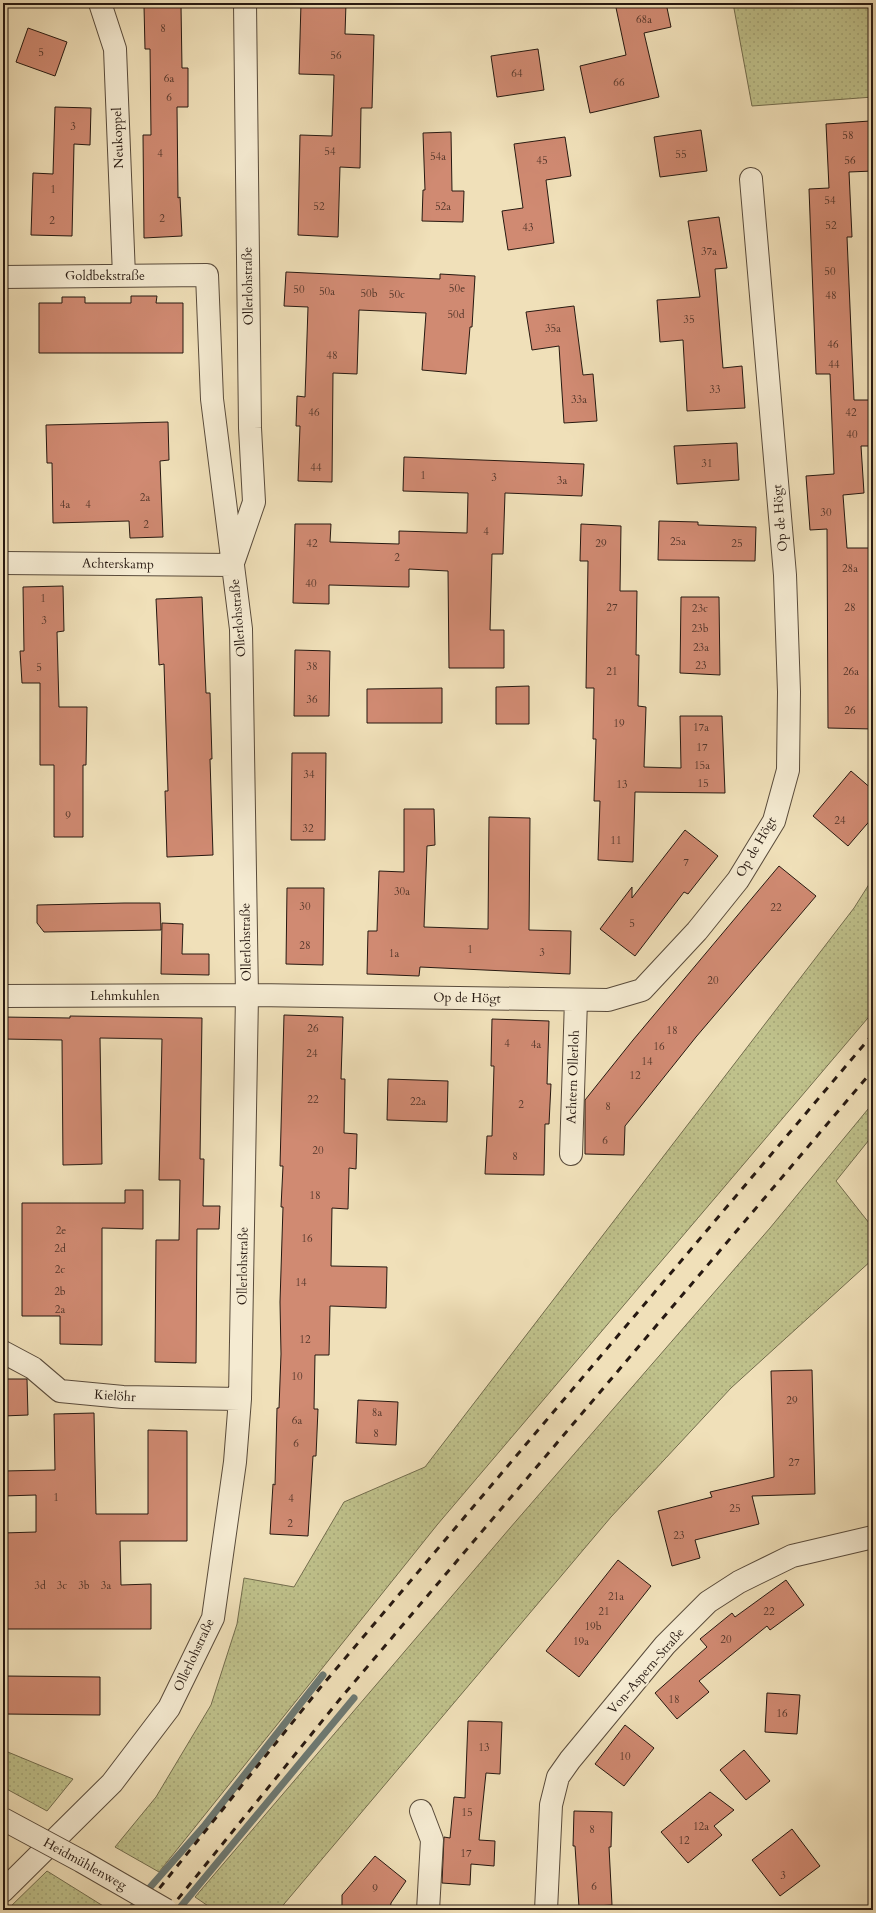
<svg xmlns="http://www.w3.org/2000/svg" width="876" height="1913" font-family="Cardo,serif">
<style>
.grass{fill:url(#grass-dots);stroke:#736d4e}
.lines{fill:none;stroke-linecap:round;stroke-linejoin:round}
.stream{stroke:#6d7a74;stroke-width:7}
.building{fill:#d08a72;stroke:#271911}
.minor-casing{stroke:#594b3b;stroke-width:24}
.minor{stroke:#f5ebd2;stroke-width:22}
.rail{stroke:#271911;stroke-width:3;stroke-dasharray:7 7;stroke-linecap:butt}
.minor-bridge-casing{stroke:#594b3b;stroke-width:24;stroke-linecap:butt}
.minor-bridge{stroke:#f5ebd2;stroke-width:22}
.labels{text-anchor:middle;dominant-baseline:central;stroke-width:4;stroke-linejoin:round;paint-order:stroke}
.number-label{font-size:11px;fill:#513529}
.street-label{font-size:13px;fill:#271911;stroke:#f5ebd2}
</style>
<defs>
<pattern id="grass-dots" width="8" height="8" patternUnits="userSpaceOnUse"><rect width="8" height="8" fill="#bfc18b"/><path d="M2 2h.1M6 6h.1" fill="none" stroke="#a4a577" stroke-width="1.8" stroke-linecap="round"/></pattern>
</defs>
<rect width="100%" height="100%" fill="#f0e0b9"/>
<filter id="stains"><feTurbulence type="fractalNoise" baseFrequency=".005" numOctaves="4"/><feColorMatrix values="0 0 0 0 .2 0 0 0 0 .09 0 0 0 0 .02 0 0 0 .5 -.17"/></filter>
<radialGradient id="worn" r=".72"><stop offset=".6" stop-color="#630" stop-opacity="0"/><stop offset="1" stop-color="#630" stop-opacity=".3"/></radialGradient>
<path class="grass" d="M733,3H873V97L752,106Z
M873,878V1012L437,1525L159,1872L115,1847L156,1797L211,1705L237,1624L244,1578L294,1587L344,1502L425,1467L854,908Z
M873,1103V1135L836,1181L873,1228V1259L731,1388L611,1517L279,1910H214L195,1897L510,1528L770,1228Z
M3,1750L73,1779L47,1811L3,1787Z
M47,1871L108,1909L7,1910Z"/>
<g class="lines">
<path class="stream" d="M130,1910L205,1825L323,1675
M178,1910L354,1698"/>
</g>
<path class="building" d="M301,3H346L345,34L374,35L372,108H361L360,168L340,167L338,237L298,235L300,135L332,136L334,75L299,74Z
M615,3H666L671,27L644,33L659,97L590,113L580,66L626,55Z
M144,6H181L182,68H188V107H177L178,198L180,197L182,236L144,238L143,135H151L150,49H145Z
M28,28L67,42L55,76L16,62Z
M538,49L544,90L497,97L491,56Z
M55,107L91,108L90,145L74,144L72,236L31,235L33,173L53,174Z
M870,121L873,171L849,172L852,237H847L854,400H871L873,446H861L864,493L843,495L847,548H873V729L828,728L827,529L810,530L806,476L834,474L830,374H816L809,189L829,188L826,124Z
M701,130L707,171L660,177L654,137Z
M451,132L452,191H464L463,222L422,221L423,190H425L423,133Z
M565,137L571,176L546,180L554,243L508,250L502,211L523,208L514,144Z
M719,217L727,268L715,269L723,368L742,366L745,408L687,411L683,340L660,342L657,300L700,297L688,221Z
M286,272L440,279V274L475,276L472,327H470L466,374L422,370L426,313L359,310L357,374L333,373L332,482L298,481L300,426H296L297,396L305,397L308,307L284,306Z
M131,296H157L156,303H183V353H39V303H62V297H85V303H131Z
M574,306L583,375L593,374L597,421L564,423L559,346L532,350L526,312Z
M168,422L169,460L160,461L163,537L130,538L129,521L53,523L52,463H47L46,425Z
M737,443L739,480L677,484L674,446Z
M404,457L584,464L582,496L505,493L503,554H492L490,630H504V668H449L448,571L409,569V587L329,585V604L293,603L295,524H331L330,542L399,544V531L467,533L468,493L403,491Z
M659,521L698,522V525L756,527L755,561L658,560Z
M581,524L621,526L620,591H637L636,655H639L638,706L646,707L644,767L681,768L680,716H722L725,793L635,792L633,862L598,860L600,801H594L596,739H593L594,688H586L588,561H580Z
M63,586L64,631L57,632L59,707H87L86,765H83V837H54V765H40V683H22L20,651H24L23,587Z
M202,597L206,693H210L212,759H210L213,855L167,857L165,791H168L164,664L159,665L156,599Z
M681,597H719L720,675L680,673Z
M295,650L330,651L329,716H294Z
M529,686V724H496V687Z
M442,688V723H367V689Z
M292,753H326L325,840H291Z
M851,771L873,790V817L848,846L813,816Z
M404,809H434L435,845L427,846L424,927L488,929L489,817L530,818L529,930L571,931L570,974L420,967L419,976L367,974L368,931H377L379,871L404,872Z
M685,830L718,856L688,894L684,892L635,956L600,929L632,887V898Z
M779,866L816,896L696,1037L625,1126L624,1155L585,1154V1100L633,1040Z
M287,888H324L323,965L286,964Z
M124,903H160L161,930L44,932L37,923V905Z
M162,923L183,924L182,954H209V975L161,974Z
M284,1015L343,1017L341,1079H345L344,1133L357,1134L356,1169L349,1168L348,1209L332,1208L331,1266L387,1267L386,1308L330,1306L329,1355H315L314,1409H318L316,1456H313L308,1536L270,1534L273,1484L275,1485L277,1408H279L281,1354L280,1302L283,1207H281L283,1166H280Z
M70,1016L202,1018L200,1159H204L203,1206H220L219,1229H197L196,1363L155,1362L156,1240H179L180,1180H159L162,1039L100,1038L102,1164L63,1165L62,1040L3,1039V1017L70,1018Z
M492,1019L549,1021L547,1084H551L549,1124H545L544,1175L485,1174L487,1136H492L494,1066H491Z
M388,1079L448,1081L447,1122L387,1120Z
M125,1190H143V1229L102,1228V1345L60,1344V1316H22V1203H125Z
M812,1370L815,1494L752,1496L759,1524L695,1540L700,1558L672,1566L658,1511L712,1497L710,1492L774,1477L771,1371Z
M3,1379H27L28,1415L3,1416Z
M358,1400L398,1402L396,1445L356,1443Z
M94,1413L96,1514H148V1430L187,1431V1541H120L121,1585L151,1584V1629H4L3,1533L36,1532V1495L3,1496V1471L55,1470L54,1414Z
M618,1560L651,1586L579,1677L546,1651Z
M786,1580L804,1605L770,1630L767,1626L699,1681L709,1692L677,1719L655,1693L707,1647L700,1639L732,1613L735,1617Z
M5,1676L100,1677V1715L4,1714Z
M767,1693L800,1695L797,1734L765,1732Z
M468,1721L502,1722L500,1774L486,1773L479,1840L495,1841L494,1866L471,1864L470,1885L442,1883L444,1837L450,1838L454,1797L465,1798Z
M625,1725L654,1748L624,1786L595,1764Z
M744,1750L770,1781L746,1800L720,1770Z
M710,1792L734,1810L714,1826L722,1835L688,1863L661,1832Z
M574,1811L612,1812L611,1847H609L612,1905L579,1907L575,1846H573Z
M792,1829L820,1866L780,1896L752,1860Z
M375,1856L406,1881L391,1903L390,1910H342V1895Z"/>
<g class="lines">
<g class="minor-casing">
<path id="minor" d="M100,3L115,49L124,276
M3,277L207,275L212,399L241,629L247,995L240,1399L235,1462L213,1618L169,1708L112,1783L3,1891
M234,560L254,502L250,428L245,3
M3,563L233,565
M3,996L247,995L608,1000L642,990L697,931L738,880L774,821L788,770L789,692L785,575L751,179
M571,1154L576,1000
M3,1352L33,1368L60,1391L123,1397L240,1399
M421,1811L432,1840L428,1910
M546,1910L551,1805L558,1777L570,1760L665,1645L708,1602L739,1582L792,1556L873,1537"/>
</g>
<use href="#minor" class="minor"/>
<path class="rail" d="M142,1910L320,1688L873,1034
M169,1910L340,1699L873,1070"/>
<g class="minor-bridge-casing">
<path id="minor-bridge" d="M3,1819L81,1861L166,1910"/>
</g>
<use href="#minor-bridge" class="minor-bridge"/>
</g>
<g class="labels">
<g class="number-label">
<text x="644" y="19">68a</text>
<text x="163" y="28">8</text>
<text x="41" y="52">5</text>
<text x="336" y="55">56</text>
<text x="517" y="73">64</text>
<text x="169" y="78">6a</text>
<text x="619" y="82">66</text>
<text x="169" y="97">6</text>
<text x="73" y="126">3</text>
<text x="848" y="135">58</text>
<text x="330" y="151">54</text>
<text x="160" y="153">4</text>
<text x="681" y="154">55</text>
<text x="438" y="156">54a</text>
<text x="542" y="160">45</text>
<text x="850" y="160">56</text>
<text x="53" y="189">1</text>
<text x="830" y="200">54</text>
<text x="319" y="206">52</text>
<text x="443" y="206">52a</text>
<text x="162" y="218">2</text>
<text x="52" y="220">2</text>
<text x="831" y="225">52</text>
<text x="528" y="227">43</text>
<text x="709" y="251">37a</text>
<text x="830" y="271">50</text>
<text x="457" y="288">50e</text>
<text x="299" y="289">50</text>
<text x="327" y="291">50a</text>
<text x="369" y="293">50b</text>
<text x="397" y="294">50c</text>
<text x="831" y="295">48</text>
<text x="456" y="314">50d</text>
<text x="689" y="319">35</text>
<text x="553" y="328">35a</text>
<text x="833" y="344">46</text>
<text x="332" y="355">48</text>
<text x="834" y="364">44</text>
<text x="715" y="389">33</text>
<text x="579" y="399">33a</text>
<text x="314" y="412">46</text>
<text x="851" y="412">42</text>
<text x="852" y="434">40</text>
<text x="707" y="463">31</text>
<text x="316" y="467">44</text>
<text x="423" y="475">1</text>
<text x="494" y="477">3</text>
<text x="562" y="480">3a</text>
<text x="145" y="497">2a</text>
<text x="65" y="504">4a</text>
<text x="88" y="504">4</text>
<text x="826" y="512">30</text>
<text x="146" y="524">2</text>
<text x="486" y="531">4</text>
<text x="678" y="541">25a</text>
<text x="312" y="543">42</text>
<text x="601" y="543">29</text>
<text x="737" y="543">25</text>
<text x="397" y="557">2</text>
<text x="850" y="568">28a</text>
<text x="311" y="583">40</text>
<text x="43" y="598">1</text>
<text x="612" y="607">27</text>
<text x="850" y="607">28</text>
<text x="700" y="608">23c</text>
<text x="44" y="620">3</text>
<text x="700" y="628">23b</text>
<text x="701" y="647">23a</text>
<text x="701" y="665">23</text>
<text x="312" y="666">38</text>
<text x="39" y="667">5</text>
<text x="612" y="671">21</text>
<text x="851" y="671">26a</text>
<text x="312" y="699">36</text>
<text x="850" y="710">26</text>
<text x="619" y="723">19</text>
<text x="701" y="727">17a</text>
<text x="702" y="747">17</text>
<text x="702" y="765">15a</text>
<text x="309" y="774">34</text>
<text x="703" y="783">15</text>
<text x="622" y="784">13</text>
<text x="68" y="815">9</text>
<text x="840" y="820">24</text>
<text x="308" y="828">32</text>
<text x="616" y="840">11</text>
<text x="686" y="862">7</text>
<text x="402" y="891">30a</text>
<text x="305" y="906">30</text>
<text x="776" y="907">22</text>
<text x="632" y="923">5</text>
<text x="305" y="945">28</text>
<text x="470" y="949">1</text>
<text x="542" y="952">3</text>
<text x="394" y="953">1a</text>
<text x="713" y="980">20</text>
<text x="313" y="1028">26</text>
<text x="672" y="1030">18</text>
<text x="507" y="1043">4</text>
<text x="536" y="1044">4a</text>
<text x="659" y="1046">16</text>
<text x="312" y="1053">24</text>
<text x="647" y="1061">14</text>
<text x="635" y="1075">12</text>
<text x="313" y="1099">22</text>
<text x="418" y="1101">22a</text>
<text x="521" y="1104">2</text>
<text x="608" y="1106">8</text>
<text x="605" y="1140">6</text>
<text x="318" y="1150">20</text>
<text x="515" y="1156">8</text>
<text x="315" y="1195">18</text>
<text x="61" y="1230">2e</text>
<text x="307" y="1238">16</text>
<text x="60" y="1248">2d</text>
<text x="60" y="1269">2c</text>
<text x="301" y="1282">14</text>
<text x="60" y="1291">2b</text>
<text x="60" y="1309">2a</text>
<text x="305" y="1339">12</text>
<text x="297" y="1376">10</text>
<text x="792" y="1400">29</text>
<text x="377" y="1412">8a</text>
<text x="297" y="1420">6a</text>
<text x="376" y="1433">8</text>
<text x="296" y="1443">6</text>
<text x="794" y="1462">27</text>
<text x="56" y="1497">1</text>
<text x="291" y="1498">4</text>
<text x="735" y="1508">25</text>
<text x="290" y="1523">2</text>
<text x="679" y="1535">23</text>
<text x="40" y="1585">3d</text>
<text x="62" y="1585">3c</text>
<text x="84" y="1585">3b</text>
<text x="106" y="1585">3a</text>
<text x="616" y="1596">21a</text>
<text x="604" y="1611">21</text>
<text x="769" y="1611">22</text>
<text x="593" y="1626">19b</text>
<text x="726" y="1639">20</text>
<text x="581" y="1641">19a</text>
<text x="674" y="1699">18</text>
<text x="782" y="1713">16</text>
<text x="484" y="1747">13</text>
<text x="625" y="1756">10</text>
<text x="467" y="1812">15</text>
<text x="701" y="1826">12a</text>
<text x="592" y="1829">8</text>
<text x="684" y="1840">12</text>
<text x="466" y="1853">17</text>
<text x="783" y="1875">3</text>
<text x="594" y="1886">6</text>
<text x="375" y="1888">9</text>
</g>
<g class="street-label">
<text transform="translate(118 138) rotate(-92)">Neukoppel</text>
<text x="105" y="276">Goldbekstraße</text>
<text transform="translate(248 286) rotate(-91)">Ollerlohstraße</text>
<text transform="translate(780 518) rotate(-95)">Op de Högt</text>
<text transform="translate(118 564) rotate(1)">Achterskamp</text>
<text transform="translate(238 618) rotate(-95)">Ollerlohstraße</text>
<text transform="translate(756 847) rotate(-60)">Op de Högt</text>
<text transform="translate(246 942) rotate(-91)">Ollerlohstraße</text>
<text x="125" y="996">Lehmkuhlen</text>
<text transform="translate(467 998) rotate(1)">Op de Högt</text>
<text transform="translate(573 1077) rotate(-88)">Achtern Ollerloh</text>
<text transform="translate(243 1266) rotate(-89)">Ollerlohstraße</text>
<text transform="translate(115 1396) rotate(4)">Kielöhr</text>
<text transform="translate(194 1655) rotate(-65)">Ollerlohstraße</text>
<text transform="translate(646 1671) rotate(-49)">Von-Aspern-Straße</text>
<text transform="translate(85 1864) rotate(29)">Heidmühlenweg</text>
</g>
</g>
<rect width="876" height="1913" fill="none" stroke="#f0e0b9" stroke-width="16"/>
<rect x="4" y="4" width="868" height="1905" fill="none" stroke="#271911" stroke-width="2"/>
<rect x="8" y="8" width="860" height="1897" fill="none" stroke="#271911"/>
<rect width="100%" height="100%" filter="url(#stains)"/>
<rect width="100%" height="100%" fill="url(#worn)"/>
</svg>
